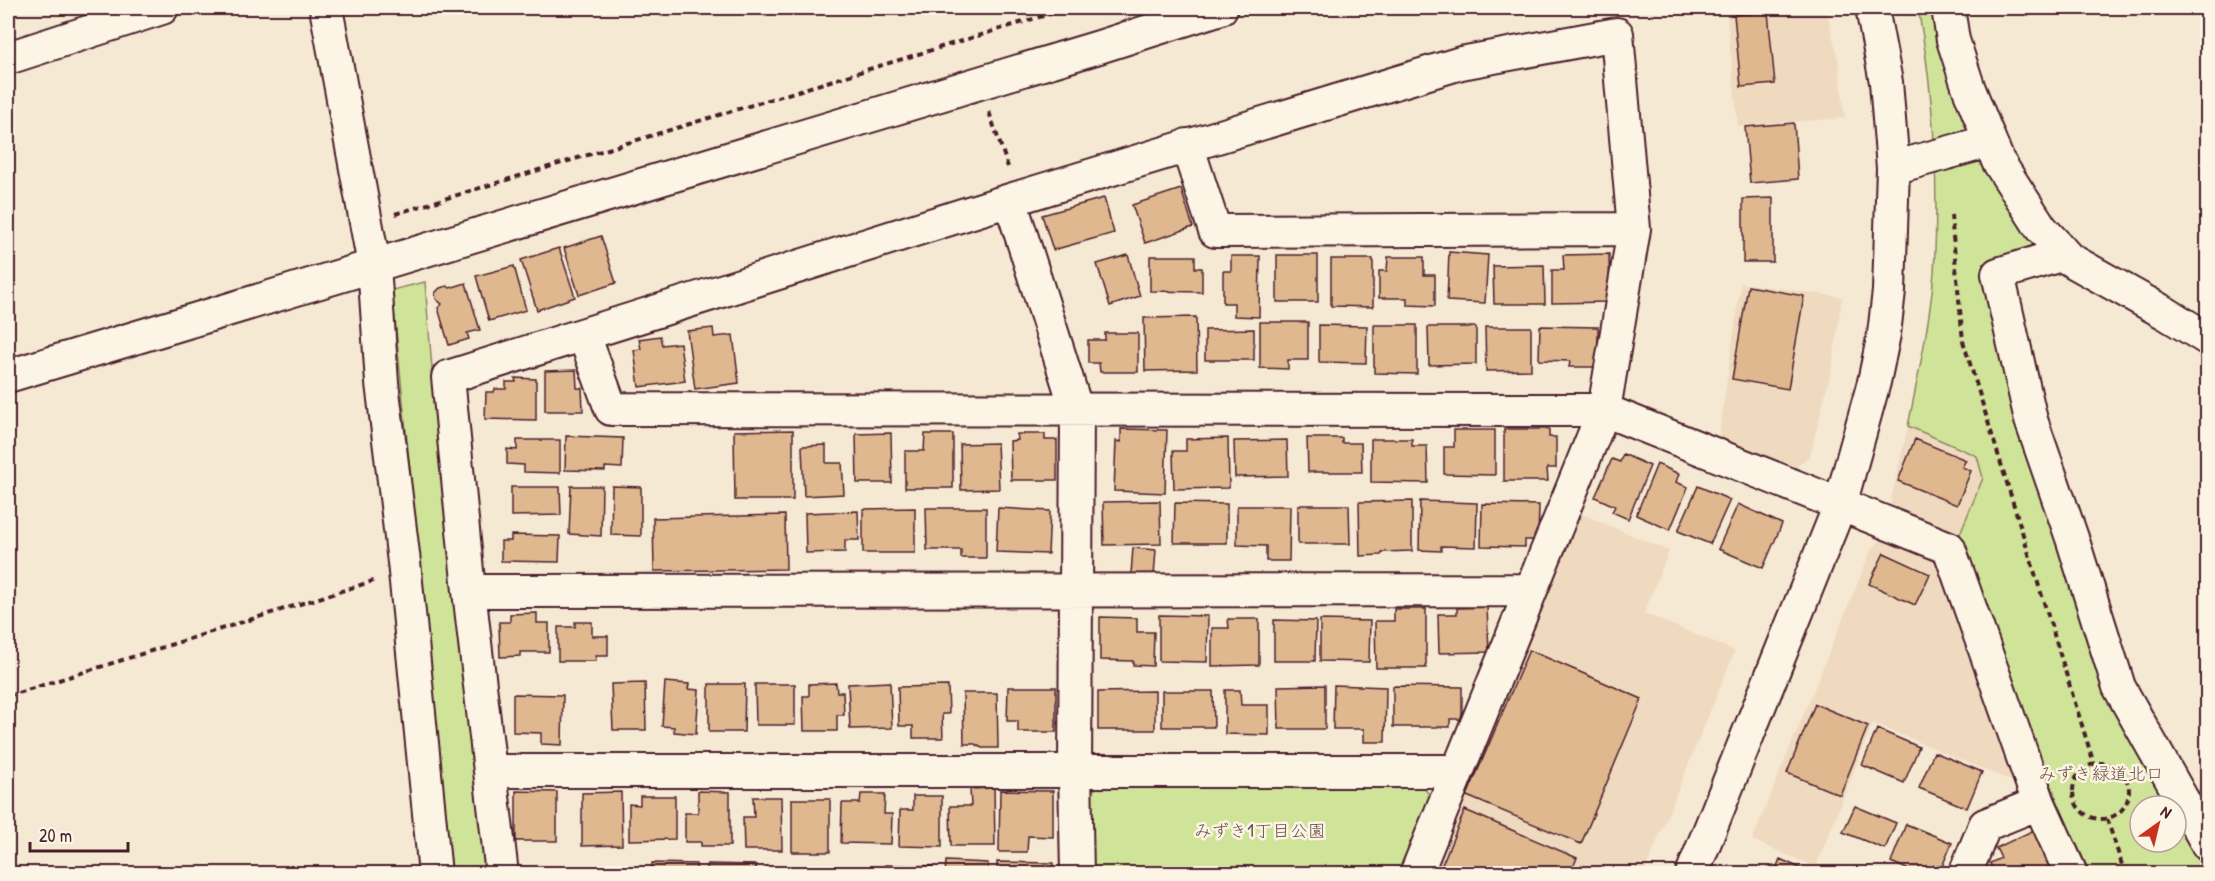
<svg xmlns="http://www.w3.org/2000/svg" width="2215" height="881" font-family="'Patrick Hand','Klee One',sans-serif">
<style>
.built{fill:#efdac0}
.green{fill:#d0e499;stroke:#8d8262;stroke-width:1.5}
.building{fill:#dfb890;stroke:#4a1f2b;stroke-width:1.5}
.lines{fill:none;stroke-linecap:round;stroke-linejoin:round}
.minor-casing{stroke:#4a1f2b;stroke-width:36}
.path{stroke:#4a1f2b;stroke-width:4;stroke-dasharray:6 4.5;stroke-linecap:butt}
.minor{stroke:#fcf5e5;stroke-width:32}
.labels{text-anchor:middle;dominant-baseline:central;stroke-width:5;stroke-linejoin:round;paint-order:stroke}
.park-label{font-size:18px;fill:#6c5046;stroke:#fcf5e5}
</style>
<rect width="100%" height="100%" fill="#f6e9d4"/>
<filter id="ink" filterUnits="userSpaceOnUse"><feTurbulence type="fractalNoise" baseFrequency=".0167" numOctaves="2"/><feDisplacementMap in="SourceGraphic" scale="12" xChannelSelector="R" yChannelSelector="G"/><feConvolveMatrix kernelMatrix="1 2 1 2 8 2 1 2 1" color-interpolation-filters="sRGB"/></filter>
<g filter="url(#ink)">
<path class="built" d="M1726,8H1826L1839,62L1845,118L1738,126Z
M1741,283L1842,297L1833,363L1810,456L1792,470L1718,441Z
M1908,426L1977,456L1983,478L1959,536L1892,510L1890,503Z
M1580,513L1669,551L1644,613L1735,651L1644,873L1433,874Z
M1883,537L1926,555L1937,566L1974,675L2018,784L1873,723L1816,867L1752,840L1871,550Z"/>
<path class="green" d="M1918,8H1938L2040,249L1988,267L2176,806H2140V842H2176V807L2207,873H2090L2064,817L2003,667L1959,536L1983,478L1977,456L1908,426C1918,377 1930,322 1934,272C1939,184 1934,95 1918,8Z
M425,282L432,368L485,873H450L392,290Z
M1098,786L1424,787L1432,799L1401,873L1089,874L1088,796Z"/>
<path class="building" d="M1768,12L1775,84L1741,87L1734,15Z
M1794,123L1798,179L1750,183L1745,127Z
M1181,189L1193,227L1145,243L1132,205Z
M1104,198L1114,233L1053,250L1042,215Z
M1773,198V262H1743V199Z
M601,236L616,283L579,295L564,248Z
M559,248L575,297L537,310L521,260Z
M1449,252L1488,255L1485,303L1447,301Z
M1609,254L1610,302L1552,303V270H1564L1563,255Z
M1128,255L1140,296L1110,306L1097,264Z
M1277,255H1318V302H1277Z
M1150,256H1195V268H1202V292L1150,291Z
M1231,256H1260L1259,317L1234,316V303H1223V271H1231Z
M1388,257H1424V275H1435V306L1407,305V298H1379V271H1387Z
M1331,259H1373V307L1331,306Z
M1544,265L1545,304H1494L1493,266Z
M514,266L526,310L489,321L476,276Z
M466,283L480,330L467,333L469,339L449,345L438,308L442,304L436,299L435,293L440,288L447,286L450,288Z
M1748,286L1804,296L1788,389L1732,379Z
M1196,317L1197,370L1145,371L1144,318Z
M1260,322H1308V360H1288V369L1260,368Z
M1319,325L1367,326L1366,363L1319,362Z
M1374,325H1417V374L1374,373Z
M1540,326L1598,327V367H1569L1570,361L1539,360Z
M1428,327H1476V364L1429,365Z
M1485,327H1531V370L1486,371Z
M713,328L714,337L733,335L739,383L695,389L687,331Z
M1254,329V360H1205V330Z
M1105,333H1138V372H1100L1099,363H1088V340H1105Z
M660,336L662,345L680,343L685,381L639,387L634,350L641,349L639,339Z
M576,370L577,388H582L583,411H545V371Z
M515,378L536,379V420L485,419L486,392H494L495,389H506V382H516Z
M1121,429L1167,430L1165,493L1114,491L1116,441L1121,442Z
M1504,429H1549V437H1556V468H1547L1548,481H1504Z
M793,430V500H735L734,431Z
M1454,430H1495V475L1444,474V447H1454Z
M891,433L892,483H857L856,434Z
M925,434H953V488H905V451H924Z
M1017,434H1045V440H1057V480H1011L1010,441L1018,440Z
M566,436L623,438L622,468L605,467V471L565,470Z
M1228,438L1229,488L1174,489L1173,451H1186V439Z
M1307,438H1342V443H1361L1362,472H1308Z
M1371,439H1412V446H1427L1428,483L1371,482Z
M1915,439L1966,460L1962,467L1971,471L1957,505L1898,481Z
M517,440H560V473L524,472V465L507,464V449L517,450Z
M1287,440L1288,476L1235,477L1234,441Z
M997,443L999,489L961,490L960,444Z
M826,445V463H842L844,494L804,496L802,446Z
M1623,454L1650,466L1628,519L1612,512L1615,506L1595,497L1612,459L1620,462Z
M1657,464L1679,474L1676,482L1688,487L1670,530L1636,515Z
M571,486H602L601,536L569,534Z
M612,486L641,487V536L611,535Z
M1698,486L1730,500L1710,544L1678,531Z
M511,487H560L561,515L511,516Z
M1160,501L1161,544L1104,545L1103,502Z
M1412,501V551L1383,552L1381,555L1360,556L1359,502Z
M1420,501L1477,503L1476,547L1441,546V551L1419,550Z
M1175,503L1227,504V543H1174Z
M1482,504L1539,505L1538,540H1525V547L1481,546Z
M1738,504L1782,524L1763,568L1718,549Z
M1298,505H1349L1350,544H1298Z
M1237,506H1290L1289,561H1266V546L1237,545Z
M915,508V553H863V509Z
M926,508H986V558H961V550H927Z
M998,508L1050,511L1048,554L996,552Z
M858,511L859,540H845V552L806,553L805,513Z
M785,515L786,569L654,571L653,518Z
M511,535L560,536L559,562L501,561V541H511Z
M1133,548L1156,550L1154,576L1131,574Z
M1884,553L1930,574L1915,605L1869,584Z
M1487,607L1489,652L1439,653L1438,614H1457V608Z
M1394,609H1426V668H1376L1375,621H1394Z
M537,613V623H549V652H520V656L500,657L499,622H510V614Z
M1159,615L1208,616L1207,662L1159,661Z
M1100,617L1137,618V632H1154L1153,666L1133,665V661L1100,660Z
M1228,619H1259V665L1212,666V628H1229Z
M1274,620L1316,621L1315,661H1274Z
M1320,620L1370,621L1369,662L1320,661Z
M575,622H592V636H608V656H596V661H558V627H575Z
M1529,650L1642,699L1581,844L1467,796Z
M665,682L689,684L688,689L699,690L696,734L674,732V727L662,726Z
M890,682L892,728L850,729L848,684Z
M645,683L646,730H613L611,684Z
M836,683L837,692H843L844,715H837V731H804L803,696H809V684Z
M709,684H745L744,732H709Z
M755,684H795V725H756Z
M1325,685V729H1279L1278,686Z
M1334,685L1386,687L1385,742H1364V729H1333Z
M948,686L949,714H942L943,738H913V726H899L898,687Z
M1393,686L1462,687V719H1450V727H1393Z
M1008,687H1056V732H1018V721H1007Z
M1225,690H1240L1241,705H1269V735L1225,734Z
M1155,691V730H1098V692Z
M1162,691H1213L1214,727H1162Z
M963,693H997L998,748H982L975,744H964Z
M513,694L563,695L562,745L541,744V733L513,732Z
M1815,704L1868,726L1840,795L1787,773Z
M1877,729L1919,747L1904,783L1862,765Z
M1934,752L1982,772L1967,808L1919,788Z
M994,788L995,846H951L950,806H971L970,789Z
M1000,790L1053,791V837L1028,836L1027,852H999Z
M516,791L557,792V841H516Z
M698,791L730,792V846H701V842H685V813H698Z
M621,792L622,845L582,846V793Z
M861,794H885L884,814H892L891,844L841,843L842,803H860Z
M640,796H675V839L629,840V804L640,805Z
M913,796H942V847L899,846L900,810H913Z
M753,797H781L782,850H744L743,817H754Z
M792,799H830V852H792Z
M1855,806L1896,823L1885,849L1843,832Z
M1465,810L1577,858L1570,874H1438Z
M1906,824L1952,843L1941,869L1933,866L1930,874H1918L1891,862Z
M2034,830L2055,874H1995L1990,863L2001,858L1996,848Z
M1780,859L1813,874H1774Z
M946,861L988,863V874H945Z
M997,862L1053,863V874H997Z
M652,863L696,864L697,874H652Z
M707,864L756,865V874H707Z
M885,865L932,866L931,874H884Z
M824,866L872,868L871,874H824Z
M594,867H637V874H594Z
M764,868L815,869V874H764Z
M539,870H579V874H539Z"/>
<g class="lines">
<g class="minor-casing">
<path id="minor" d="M326,8L374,265L382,383L404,562L435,874
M1948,8L1953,40L1969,89L1998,161L2041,228L2069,259L2167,314L2208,339
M8,58L162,8
M1187,145L1215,231L1634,229
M1893,168L1990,141
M1010,200L1077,411L1075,771L1077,874
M2064,254L1998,274L2031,420L2072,538L2119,687L2208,845
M584,335L611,409L1604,410L1949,548L2039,803L2071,874
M8,376L1099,47L1221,8
M469,591L1531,590
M490,771H1457
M502,874L469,591L448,377L1010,200L1461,63L1617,34L1634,229L1604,410L1416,874
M1692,874L1840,505L1874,382L1884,334L1889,291L1893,168L1886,82L1872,8
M1965,874L1985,825L2039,803"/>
</g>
<path class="path" d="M989,112L1008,167
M395,214L1069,8
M1951,215L1963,341L2094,764
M8,696L373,581
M2073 791a28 28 0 1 1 56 0a28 28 0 1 1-56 0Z
M2107,819L2125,874"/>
<use href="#minor" class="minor"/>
</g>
</g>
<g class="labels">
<g class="park-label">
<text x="2101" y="773">みずき緑道北口</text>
<text x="1260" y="830">みずき1丁目公園</text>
</g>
</g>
<rect width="2215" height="881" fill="none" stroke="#fcf5e5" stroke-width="30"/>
<rect x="15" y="15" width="2185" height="851" fill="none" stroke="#4a1f2b" stroke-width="2" filter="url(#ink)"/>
<g transform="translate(2158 824) rotate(34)"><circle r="28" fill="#fcf5e5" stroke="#b59f9b" stroke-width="1.5"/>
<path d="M0-4.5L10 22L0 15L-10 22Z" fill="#c8321e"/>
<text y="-9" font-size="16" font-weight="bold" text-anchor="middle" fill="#4a1f2b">N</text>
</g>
<path d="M30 842v9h98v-9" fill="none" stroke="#4a1f2b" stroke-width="3"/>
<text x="39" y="842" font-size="18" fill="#4a1f2b" stroke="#fcf5e5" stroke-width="4.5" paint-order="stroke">20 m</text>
</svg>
